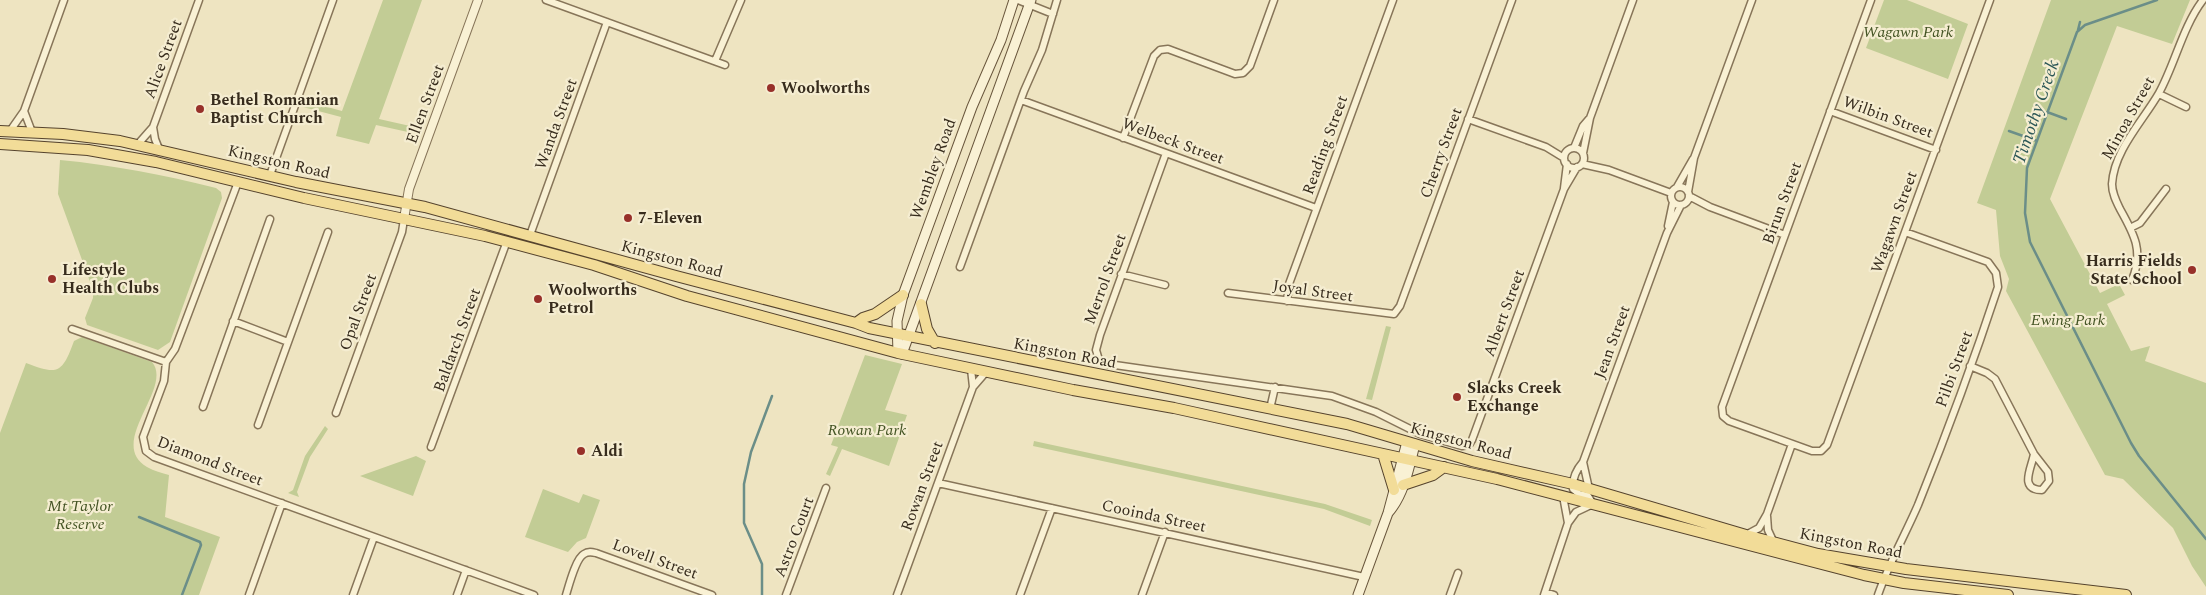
<svg xmlns="http://www.w3.org/2000/svg" width="2206" height="595" font-family="Spectral,serif">
<style>
.green{fill:#c2cc95}
.lines{fill:none;stroke-linecap:round;stroke-linejoin:round}
.stream{stroke:#6b8e88;stroke-width:2.5}
.minor-casing{stroke:#877559;stroke-width:9}
.tertiary-casing{stroke:#877559;stroke-width:10}
.secondary-casing{stroke:#69563c;stroke-width:11}
.primary-casing{stroke:#55432d;stroke-width:12}
.minor{stroke:#f9f1d4;stroke-width:6}
.tertiary{stroke:#f9f1d4;stroke-width:8}
.secondary{stroke:#f9f1d4;stroke-width:9}
.primary{stroke:#f2dc98;stroke-width:10}
.poi-dot{fill:#973029;stroke:#f5edd1;stroke-width:2}
.labels{text-anchor:middle;dominant-baseline:central;stroke-width:4.5;stroke-linejoin:round;paint-order:stroke}
.park-label{font-size:16px;font-style:italic;fill:#445424;stroke:#f5edd1}
.street-label{font-size:16px;fill:#372c1d;stroke:#f5edd1}
.poi-label{font-size:16px;font-weight:bold;fill:#372c1d;stroke:#f5edd1;text-anchor:start}
.water-label{font-size:18px;font-style:italic;fill:#2c5757;stroke:#f5edd1}
</style>
<rect width="100%" height="100%" fill="#eee4c1"/>
<path class="green" d="M383,0H422L379,119L419,128L417,134L376,125L369,144L336,136L341,117L303,107L305,101L342,111Z
M1884,0H1907L1968,24L1948,79L1866,48Z
M2051,0H2190L2172,44L2117,26L2050,199L2100,293L2119,284L2125,295L2107,304L2131,351L2150,346L2145,361L2206,383V587L2192,566L2173,528L2123,479L2105,475L2006,291L2009,279L2000,256L1996,210L1977,203Z
M60,160C113,165 164,175 216,188L221,192L222,198L170,342L158,350L87,325L85,318L93,298V290L58,194Z
M1386,326L1391,327L1372,400L1366,399Z
M82,337L152,362C174,388 106,443 147,467C154,471 162,473 169,475L165,517L220,537L199,595H0V433L26,363C58,375 62,374 74,341Z
M865,355L902,364L885,410L907,415L889,466L842,449L830,476L826,474L838,447L831,445Z
M325,426L328,429L310,457L297,492L299,497L288,493L293,490L305,456Z
M1034,441L1325,504L1372,520L1370,526L1324,509L1033,446Z
M416,456L426,461L413,496L360,476Z
M543,489L579,503L583,494L600,500L586,538L577,542L568,552L525,537Z"/>
<g class="lines">
<path class="stream" d="M2157,0L2085,25L2077,32L2027,168L2025,213L2030,242L2131,443L2139,456L2206,539
M2078,30L2080,22
M2047,112L2066,119
M2009,131L2037,141
M139,517L200,542L201,545L182,595
M762,595V564L744,523V484L751,452L772,396"/>
<g class="minor-casing">
<path id="minor" d="M546,0L725,65
M1018,0L1053,14
M1871,0L1722,407L1723,416L1729,421L1812,451H1821L1827,445L1990,0
M715,61L741,0
M2159,94L2186,107
M1021,100L1316,208
M24,111L32,132
M1830,111L1936,150
M1468,119L1546,147L1564,158
M153,127L155,139L159,149
M10,131L24,111L64,0
M1123,138L1154,56L1160,50L1168,49L1235,74L1243,73L1250,66L1274,0
M138,144L153,127L199,0
M1574,148L1583,126L1589,119
M1564 158a10 10 0 1 1 20 0a10 10 0 1 1-20 0Z
M1166,153L1100,335L1096,350L1099,360L1108,364L1332,396L1376,412L1420,434L1462,446L1469,445L1472,440L1564,189L1577,167
M1583,153L1590,118L1633,0
M1582,164L1609,170L1671,193
M270,175L333,0
M238,182L175,349L166,362L164,381L143,437L146,451L154,457L534,595
M1671 196a9 9 0 1 1 18 0a9 9 0 1 1-18 0Z
M1677,187L1693,159
M1564,188L1567,164
M1688,192L1694,158L1752,0
M1689,196L1710,207L1785,235
M1668,226L1673,202
M2130,228L2140,223L2166,189
M530,235L607,22
M960,267L1024,91L1042,50L1057,0
M1121,274L1165,285
M2132,280C2144,251 2134,234 2120,209C2116,201 2112,193 2112,184C2114,150 2143,121 2159,93C2175,64 2183,26 2203,0
M1228,293L1394,314L1400,306L1512,0
M1287,301L1289,284L1393,0
M233,321L288,342
M72,329L166,362
M1970,366L1987,373L1995,379L2034,454L2048,472L2049,481L2042,490C2018,490 2032,467 2034,454
M971,369L973,387
M203,407L270,219
M1270,409L1275,387
M336,413L402,232L404,219
M258,425L328,232
M431,447L507,241
M1583,462L1589,489
M938,483L1364,577
M1767,516L1768,530L1774,543
M1568,523L1576,512L1593,504L1588,496L1579,494L1573,489C1572,479 1577,469 1583,462L1667,233L1681,205
M1746,535L1759,528L1767,514L1792,444
M1545,592L1554,595
M249,595L282,503
M353,595L374,537
M457,595L466,570
M566,595C569,585 576,558 584,554C588,551 592,552 596,553L712,595
M786,595L826,488
M897,595L973,387L986,372
M1020,595L1052,508
M1142,595L1165,532
M1450,595L1458,573
M1544,595L1568,523L1563,496
M1878,595C1889,563 1905,535 1918,505C1947,433 1974,360 1998,287L1996,273L1988,262L1905,232"/>
</g>
<g class="tertiary-casing">
<path id="tertiary" d="M404,219L409,189L478,0"/>
</g>
<g class="secondary-casing">
<path id="secondary" d="M898,353L897,321L903,295L972,107L1001,40L1014,0
M902,354L1031,0
M1388,513C1404,495 1409,468 1415,444
M1358,595L1388,513L1407,442"/>
</g>
<g class="primary-casing">
<path id="primary" d="M0,131L63,134L120,141L296,182L425,207L676,276L856,323L869,328L1347,424L1472,461L1573,484L1746,535L1818,554L1906,569L2126,595
M0,144L88,150L156,162L304,198L485,236L594,265L687,296L898,353L1073,390L1174,408L1497,479L1864,575L1904,583L2008,595
M921,304L927,329L935,343
M856,323L863,318L875,314L903,295
M1383,454L1394,490
M1403,485L1433,475L1444,467"/>
</g>
<use href="#minor" class="minor"/>
<use href="#tertiary" class="tertiary"/>
<use href="#secondary" class="secondary"/>
<use href="#primary" class="primary"/>
</g>
<g class="poi-dot">
<circle cx="771" cy="88" r="5"/>
<circle cx="200" cy="109" r="5"/>
<circle cx="628" cy="218" r="5"/>
<circle cx="2192" cy="270" r="5"/>
<circle cx="52" cy="279" r="5"/>
<circle cx="538" cy="299" r="5"/>
<circle cx="1457" cy="397" r="5"/>
<circle cx="581" cy="451" r="5"/>
</g>
<g class="labels">
<g class="park-label">
<text x="1908" y="32">Wagawn Park</text>
<text x="2068" y="320">Ewing Park</text>
<text x="867" y="430">Rowan Park</text>
<text x="80" y="506">Mt Taylor<tspan x="80" dy="18">Reserve</tspan></text>
</g>
<g class="street-label">
<text transform="translate(163 59) rotate(-70)">Alice Street</text>
<text transform="translate(425 104) rotate(-70)">Ellen Street</text>
<text transform="translate(1888 117) rotate(20)">Wilbin Street</text>
<text transform="translate(2128 118) rotate(-61)">Minoa Street</text>
<text transform="translate(556 124) rotate(-70)">Wanda Street</text>
<text transform="translate(1173 141) rotate(20)">Welbeck Street</text>
<text transform="translate(1325 145) rotate(-70)">Reading Street</text>
<text transform="translate(1441 153) rotate(-70)">Cherry Street</text>
<text transform="translate(279 162) rotate(13)">Kingston Road</text>
<text transform="translate(933 169) rotate(-70)">Wembley Road</text>
<text transform="translate(1782 203) rotate(-70)">Birun Street</text>
<text transform="translate(1894 222) rotate(-70)">Wagawn Street</text>
<text transform="translate(672 259) rotate(15)">Kingston Road</text>
<text transform="translate(1105 279) rotate(-70)">Merrol Street</text>
<text transform="translate(1313 291) rotate(8)">Joyal Street</text>
<text transform="translate(358 312) rotate(-70)">Opal Street</text>
<text transform="translate(1504 313) rotate(-70)">Albert Street</text>
<text transform="translate(457 340) rotate(-70)">Baldarch Street</text>
<text transform="translate(1612 342) rotate(-70)">Jean Street</text>
<text transform="translate(1065 353) rotate(11)">Kingston Road</text>
<text transform="translate(1954 369) rotate(-70)">Pilbi Street</text>
<text transform="translate(1461 441) rotate(15)">Kingston Road</text>
<text transform="translate(210 461) rotate(21)">Diamond Street</text>
<text transform="translate(922 486) rotate(-70)">Rowan Street</text>
<text transform="translate(1154 516) rotate(12)">Cooinda Street</text>
<text transform="translate(794 537) rotate(-69)">Astro Court</text>
<text transform="translate(1851 543) rotate(11)">Kingston Road</text>
<text transform="translate(655 559) rotate(20)">Lovell Street</text>
</g>
<g class="poi-label">
<text x="781" y="88">Woolworths</text>
<text x="210" y="100">Bethel Romanian<tspan x="210" dy="18">Baptist Church</tspan></text>
<text x="638" y="218">7-Eleven</text>
<text x="2182" y="261" text-anchor="end">Harris Fields<tspan x="2182" dy="18">State School</tspan></text>
<text x="62" y="270">Lifestyle<tspan x="62" dy="18">Health Clubs</tspan></text>
<text x="548" y="290">Woolworths<tspan x="548" dy="18">Petrol</tspan></text>
<text x="1467" y="388">Slacks Creek<tspan x="1467" dy="18">Exchange</tspan></text>
<text x="591" y="451">Aldi</text>
</g>
<g class="water-label">
<text transform="translate(2036 112) rotate(-71)">Timothy Creek</text>
</g>
</g>
</svg>
